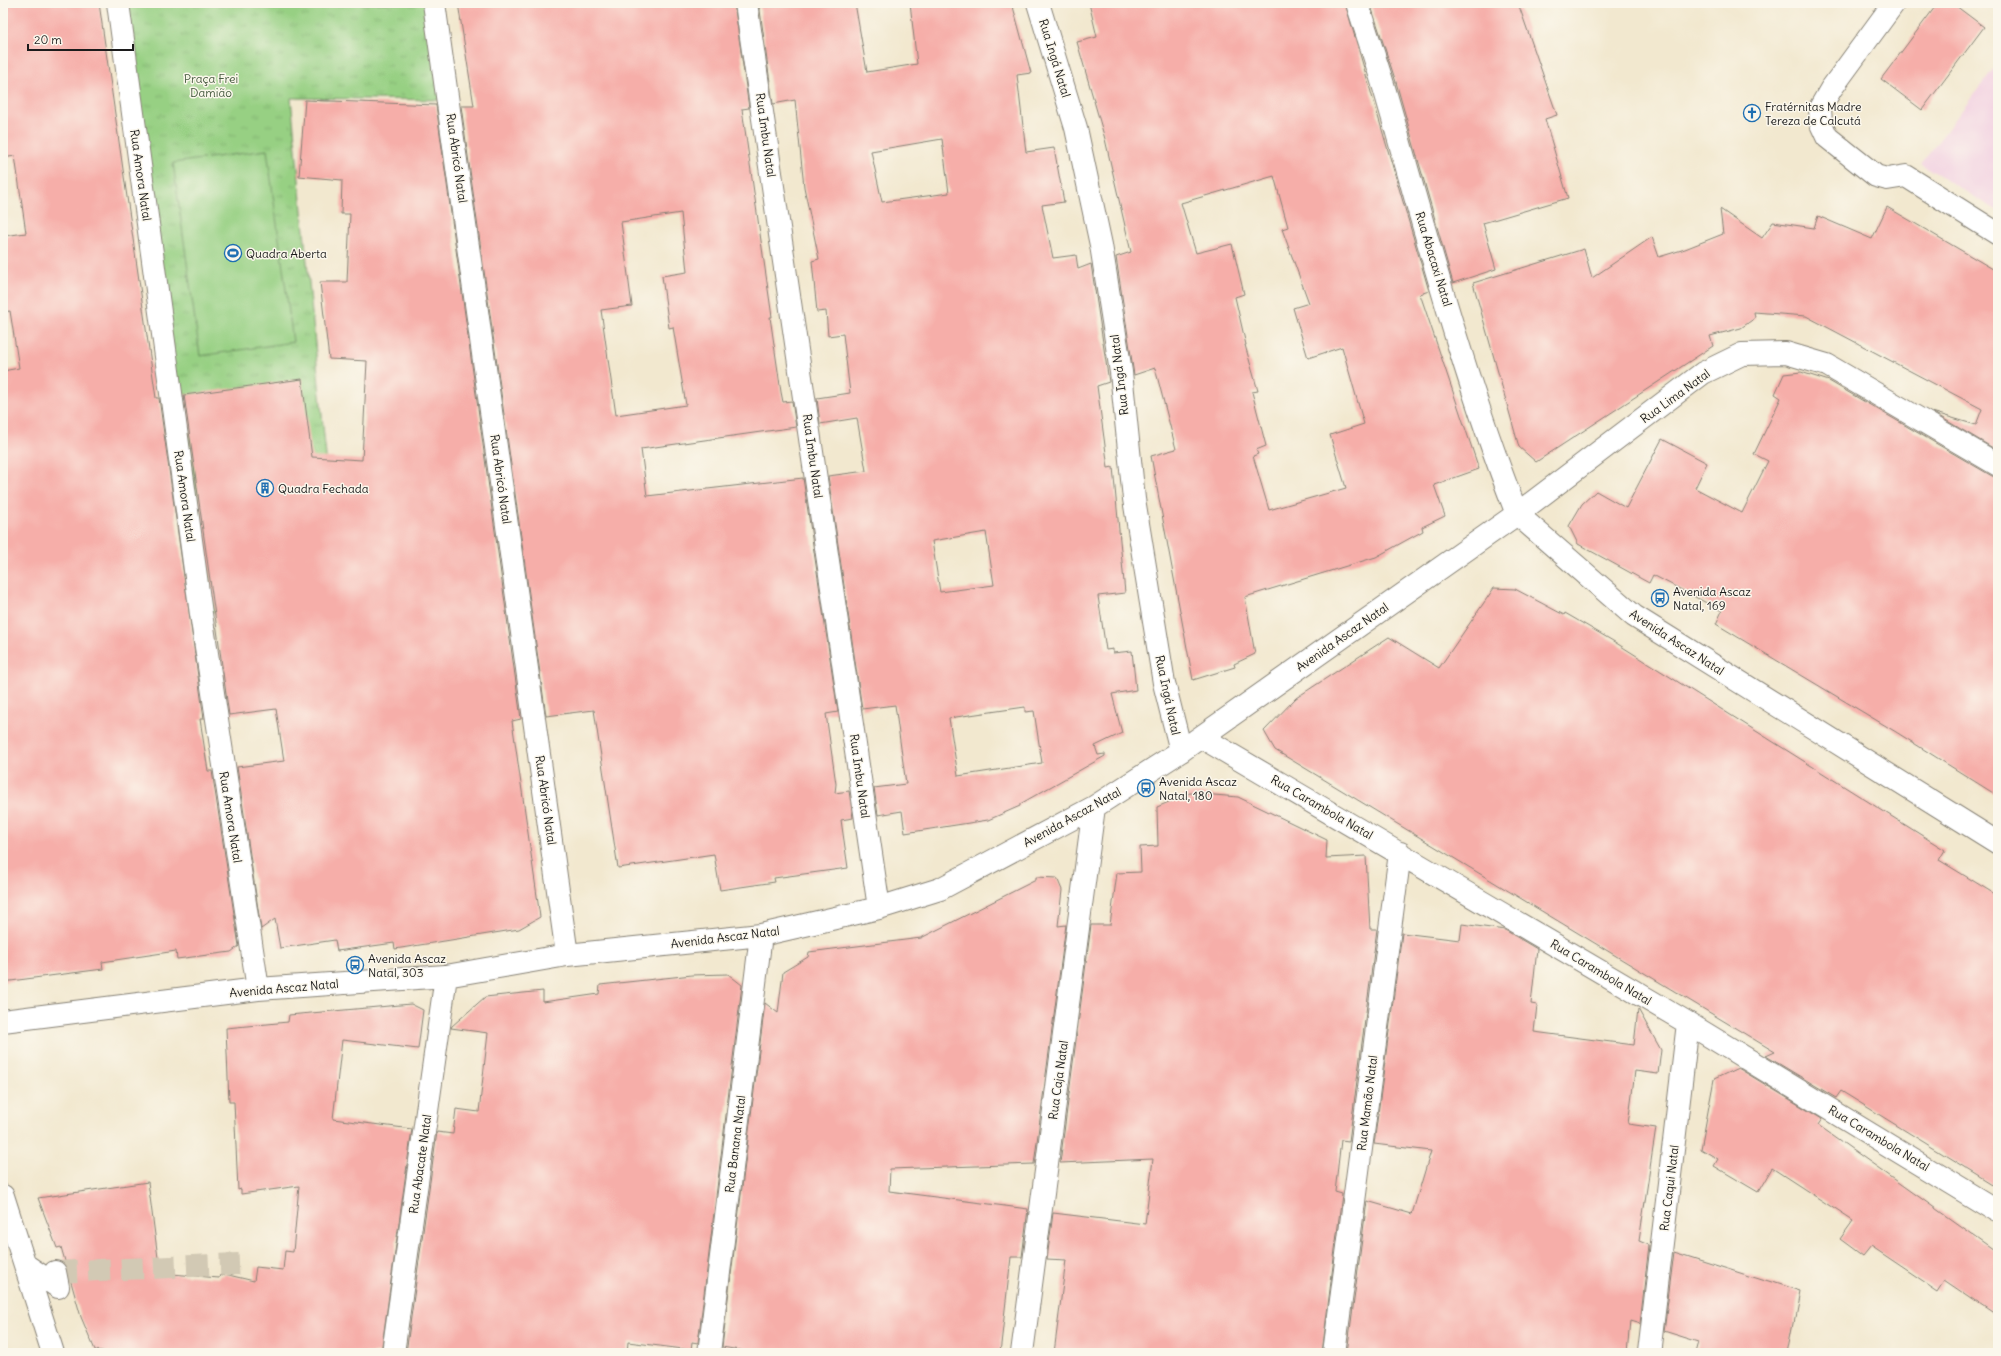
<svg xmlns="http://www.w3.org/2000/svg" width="2001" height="1356" font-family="Delius,sans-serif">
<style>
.built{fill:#f2cfe1}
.park{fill:url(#park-tufts);stroke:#5a7650}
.pitch{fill:#97d083;stroke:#5a7650}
.building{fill:#f6aea9;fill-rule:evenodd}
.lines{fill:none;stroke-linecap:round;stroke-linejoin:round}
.minor-tunnel{stroke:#d2c9b4;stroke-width:22;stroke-dasharray:22 11;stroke-linecap:butt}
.minor-casing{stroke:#878276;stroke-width:24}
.minor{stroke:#fff;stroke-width:22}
.labels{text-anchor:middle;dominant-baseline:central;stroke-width:3;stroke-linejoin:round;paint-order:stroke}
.street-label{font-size:12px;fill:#1c1c1c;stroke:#fbf7ec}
.park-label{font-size:12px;fill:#475b40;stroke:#fbf7ec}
.poi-label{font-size:12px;fill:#1c1c1c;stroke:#fbf7ec;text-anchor:start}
</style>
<defs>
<pattern id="park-tufts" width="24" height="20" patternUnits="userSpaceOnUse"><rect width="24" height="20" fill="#97d083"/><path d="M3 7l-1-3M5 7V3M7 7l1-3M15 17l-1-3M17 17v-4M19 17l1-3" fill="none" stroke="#82b271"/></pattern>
</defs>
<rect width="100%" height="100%" fill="#fbf7ec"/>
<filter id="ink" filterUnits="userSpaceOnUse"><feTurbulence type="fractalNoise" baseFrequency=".025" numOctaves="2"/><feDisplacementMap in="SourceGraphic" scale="8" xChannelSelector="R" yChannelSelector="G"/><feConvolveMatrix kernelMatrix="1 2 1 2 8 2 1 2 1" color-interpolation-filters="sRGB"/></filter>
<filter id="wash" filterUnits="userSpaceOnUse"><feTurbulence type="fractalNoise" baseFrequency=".012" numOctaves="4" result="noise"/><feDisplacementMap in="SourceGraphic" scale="16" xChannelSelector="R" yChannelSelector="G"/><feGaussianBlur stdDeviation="0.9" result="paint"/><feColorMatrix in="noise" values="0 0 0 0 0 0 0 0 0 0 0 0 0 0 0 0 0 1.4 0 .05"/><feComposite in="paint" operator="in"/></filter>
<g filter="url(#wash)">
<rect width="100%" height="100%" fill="#f2e8cf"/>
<path class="built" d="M1998,63V211L1921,164Z"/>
<path class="park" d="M118,3H432L446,100L291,98L339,589L201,614Z"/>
<path class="pitch" d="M267,150L293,342L200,356L173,163Z"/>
<g id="blocks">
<path class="building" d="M3,3H99L156,398H159L204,719H200L208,771H212L239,946L231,952L177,959L176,951L102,962L103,969L3,982V371L19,368L10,311L3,312V236L26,233L15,156L3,158Z
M458,3H734L749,108L742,109L772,317H770L781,392L783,402L792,401L796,427L641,449L647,496L803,478L838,712L826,714L836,784L835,793L849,791L853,818L841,820L848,868L774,878L775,882L720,890L714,854L618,868L594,710L546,716L461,106H474ZM681,213L687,272L662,276L669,328L673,327L686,405L616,415L601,310L632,306L621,222Z
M759,3H855L867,72L917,64L910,3H1012L1031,73L1017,75L1026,152L1054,148L1064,202L1042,205L1053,258L1076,255L1078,269L1091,264L1109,382L1097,386L1108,468L1113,467L1125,593L1098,596L1106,650L1113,649V653L1132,651L1136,690L1112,694L1122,733L1095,746L1098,755L1105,754V756L1020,804V806L988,820L905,833L902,811L878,815L874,788L906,784L895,705L862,709L828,476L866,471L857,418L820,424L817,398L850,393L843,334L828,336L826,311L817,312L812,261L819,259L804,187L795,100L773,104ZM942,139L949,193L882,202L871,151ZM986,532L994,585L940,592L932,541ZM1025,707V712L1034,711L1042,763L958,776L949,718Z
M1089,3H1345L1429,291L1420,294L1479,469L1434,485L1445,516L1422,527L1423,531L1376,557L1245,597L1255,654L1234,664L1235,667L1193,680L1151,456L1176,449L1155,368L1134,375L1116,257L1131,252L1105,139L1077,42L1097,37ZM1274,176L1288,227L1282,229L1309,303L1293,308L1308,358L1342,347L1364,424L1330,435L1346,488L1269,510L1253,456L1258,454L1256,450L1266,446L1252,392L1258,391L1245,345H1246L1235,297L1244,294L1232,244L1196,253L1181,203Z
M1370,3H1518L1557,115L1545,119L1568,198L1483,223L1496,269L1453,283L1396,82Z
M1938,3H1952L1984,27L1922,110L1881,79Z
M305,100L436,105L521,719L512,721L540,917L519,929L395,949L394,943L337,951L335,940L280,948L275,919L261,929L237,767L284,761L276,709L229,715L184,395L302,379L312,457L362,460L367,361L329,359L320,282H347L350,214H341L342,180L299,176Z
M1887,207L1998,272V451L1932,412L1976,425L1982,409L1806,316L1754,312L1755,318L1741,328L1710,336L1713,346L1536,462L1519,447L1473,283L1584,249L1592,278L1652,237L1659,257L1685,249L1723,234L1720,209L1762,238L1773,222L1814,228L1818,216L1872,239Z
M1801,372L1829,381L1992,476L1998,477V796L1896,732L1716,624L1722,611L1653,575L1649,583L1578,544L1569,526L1582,504L1596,491L1626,508L1662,439L1707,463L1695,488L1742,513L1768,461L1754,454L1781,398L1775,394L1784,374Z
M1494,588L1515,589L1564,615L1565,613L1613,641L1945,850L1939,860L1998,896V1188L1841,1091L1836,1098L1766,1056L1775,1052L1275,750L1264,731L1296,698L1389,637L1439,668Z
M1190,793L1238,797L1327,840L1326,858L1366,856L1370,929H1377L1349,1141L1341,1140L1335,1192L1342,1194L1322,1353H1054L1066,1260L1047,1259L1053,1213L1145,1224L1153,1159L1060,1163L1091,925H1110L1117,873L1141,872L1140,847L1158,846L1157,807Z
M1036,877L1057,878L1062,890L1058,926L1066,925L1034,1164L890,1169L889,1191L1028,1209L1022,1257H1011L1000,1353H757L722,1347L765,1003L778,1013L783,972L808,957L809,952L921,938L1036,880Z
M1462,924L1505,930L1537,949L1531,1004L1537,1005L1534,1032L1634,1045L1638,1009L1661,1050L1658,1074L1635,1071L1628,1124L1656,1128L1639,1241L1649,1245L1640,1324L1630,1321L1627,1353H1347L1367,1201L1412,1214L1431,1151L1374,1144L1402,933L1460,940Z
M728,974L742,985L698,1343L692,1342L691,1350L628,1342L627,1353H406L437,1132L453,1134L456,1109L479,1112L488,1033L451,1028L452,1026L485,997L543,991V1002L599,994L600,985L692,975Z
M411,1004L423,1010L418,1049L342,1040L333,1119L412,1129L381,1353H114L95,1350L81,1317L61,1247L57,1248L38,1198L148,1182L160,1273L219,1278L220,1275L223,1276L224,1274L254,1281L256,1267L283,1270L285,1251L293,1252L299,1186L241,1194V1189L238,1190L234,1102H229L226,1028L288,1022L289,1015Z
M1738,1068L1822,1119L1818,1125L1998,1253V1316L1945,1280L1938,1291L1871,1246L1863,1256L1840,1239L1853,1221L1772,1168L1758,1192L1714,1166L1718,1159L1701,1149L1714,1079Z
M1674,1252L1800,1292L1788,1353H1696L1699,1342L1664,1331Z"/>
</g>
</g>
<g filter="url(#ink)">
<use href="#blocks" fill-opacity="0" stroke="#878276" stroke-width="1"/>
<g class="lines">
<path class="minor-tunnel" d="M55,1272L239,1264"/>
<g class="minor-casing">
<path id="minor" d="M118,3L201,614L258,989
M434,3L567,955
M746,3L879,908
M1038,3L1076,128L1101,245L1121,372L1134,499L1164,683L1181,751
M1357,3C1367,35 1378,66 1387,98C1427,237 1464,379 1517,514L1703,373L1742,354L1786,353L1827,365L1998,465
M1894,3L1831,89L1820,108L1821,124L1827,137L1876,176L1887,179L1906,176L1998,234
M1201,737L1688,1023L1998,1212
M3,1021L258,989L446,976L567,955L761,935L879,908L940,889L1094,807L1181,751L1517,514L1634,616L1998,843
M3,1196L53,1353
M27,1266L58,1287L55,1272
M393,1353L446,976
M709,1353L761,935
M1022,1353L1094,807
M1334,1353L1400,853
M1649,1353L1688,1023"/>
</g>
<use href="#minor" class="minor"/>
</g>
</g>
<defs>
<g id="church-ring" transform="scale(0.9)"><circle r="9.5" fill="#fbf7ec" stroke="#1f6fb2" stroke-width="1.5"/><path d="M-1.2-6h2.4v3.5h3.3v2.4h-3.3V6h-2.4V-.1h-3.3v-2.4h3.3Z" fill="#1f6fb2"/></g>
<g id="stadium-ring" transform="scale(0.9)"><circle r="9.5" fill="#fbf7ec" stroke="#1f6fb2" stroke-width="1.5"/><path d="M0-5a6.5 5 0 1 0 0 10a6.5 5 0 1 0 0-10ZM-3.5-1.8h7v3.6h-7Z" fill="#1f6fb2"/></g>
<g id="building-ring" transform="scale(0.9)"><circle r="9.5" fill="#fbf7ec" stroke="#1f6fb2" stroke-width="1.5"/><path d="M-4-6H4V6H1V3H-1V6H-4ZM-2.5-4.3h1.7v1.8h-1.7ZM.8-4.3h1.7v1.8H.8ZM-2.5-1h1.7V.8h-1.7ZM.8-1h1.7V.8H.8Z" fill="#1f6fb2"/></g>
<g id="bus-ring" transform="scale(0.9)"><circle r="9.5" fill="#fbf7ec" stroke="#1f6fb2" stroke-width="1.5"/><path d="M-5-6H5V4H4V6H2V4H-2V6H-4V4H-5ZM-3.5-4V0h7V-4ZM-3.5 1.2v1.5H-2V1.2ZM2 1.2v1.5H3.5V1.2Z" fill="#1f6fb2"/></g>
</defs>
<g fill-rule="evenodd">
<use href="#church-ring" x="1752" y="113"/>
<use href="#stadium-ring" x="233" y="253"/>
<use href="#building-ring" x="265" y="488"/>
<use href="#bus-ring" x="1660" y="598"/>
<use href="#bus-ring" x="1146" y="788"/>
<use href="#bus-ring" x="355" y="965"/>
</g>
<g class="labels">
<g class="street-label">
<text transform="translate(1055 58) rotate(73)">Rua Ingá Natal</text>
<text transform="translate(766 135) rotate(82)">Rua Imbu Natal</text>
<text transform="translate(457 158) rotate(82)">Rua Abricó Natal</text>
<text transform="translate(141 175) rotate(82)">Rua Amora Natal</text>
<text transform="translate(1434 259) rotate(73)">Rua Abacaxi Natal</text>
<text transform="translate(1119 375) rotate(-97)">Rua Ingá Natal</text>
<text transform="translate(1675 396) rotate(-36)">Rua Lima Natal</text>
<text transform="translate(813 456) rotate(82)">Rua Imbu Natal</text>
<text transform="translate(501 479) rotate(82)">Rua Abricó Natal</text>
<text transform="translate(185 496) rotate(82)">Rua Amora Natal</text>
<text transform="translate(1342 637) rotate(-35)">Avenida Ascaz Natal</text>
<text transform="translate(1677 642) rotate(33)">Avenida Ascaz Natal</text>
<text transform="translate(1168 695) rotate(78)">Rua Ingá Natal</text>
<text transform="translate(860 776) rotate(82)">Rua Imbu Natal</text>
<text transform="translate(546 800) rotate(82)">Rua Abricó Natal</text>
<text transform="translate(1322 807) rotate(30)">Rua Carambola Natal</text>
<text transform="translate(231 817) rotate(81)">Rua Amora Natal</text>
<text transform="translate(1072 817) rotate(-29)">Avenida Ascaz Natal</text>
<text transform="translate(725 937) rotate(-7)">Avenida Ascaz Natal</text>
<text transform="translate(1601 972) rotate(31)">Rua Carambola Natal</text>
<text transform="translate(284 988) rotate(-5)">Avenida Ascaz Natal</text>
<text transform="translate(1058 1080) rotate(-82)">Rua Caja Natal</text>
<text transform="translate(1367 1103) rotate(-83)">Rua Mamão Natal</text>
<text transform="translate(1879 1138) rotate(31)">Rua Carambola Natal</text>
<text transform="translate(735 1144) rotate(-83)">Rua Banana Natal</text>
<text transform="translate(420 1164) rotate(-82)">Rua Abacate Natal</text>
<text transform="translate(1669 1188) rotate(-83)">Rua Caqui Natal</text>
</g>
<g class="park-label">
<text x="211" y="78">Praça Frei<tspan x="211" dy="14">Damião</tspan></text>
</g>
<g class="poi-label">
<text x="1765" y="106">Fratérnitas Madre<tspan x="1765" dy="14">Tereza de Calcutá</tspan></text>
<text x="246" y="253">Quadra Aberta</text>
<text x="278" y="488">Quadra Fechada</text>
<text x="1673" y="591">Avenida Ascaz<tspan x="1673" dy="14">Natal, 169</tspan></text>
<text x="1159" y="781">Avenida Ascaz<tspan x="1159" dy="14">Natal, 180</tspan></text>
<text x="368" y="958">Avenida Ascaz<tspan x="368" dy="14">Natal, 303</tspan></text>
</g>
</g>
<rect width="2001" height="1356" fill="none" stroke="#fbf7ec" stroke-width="16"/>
<path d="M28 44v6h105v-6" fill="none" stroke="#1c1c1c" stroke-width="2"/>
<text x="34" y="44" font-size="12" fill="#1c1c1c" stroke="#fbf7ec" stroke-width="3" paint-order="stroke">20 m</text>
</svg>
